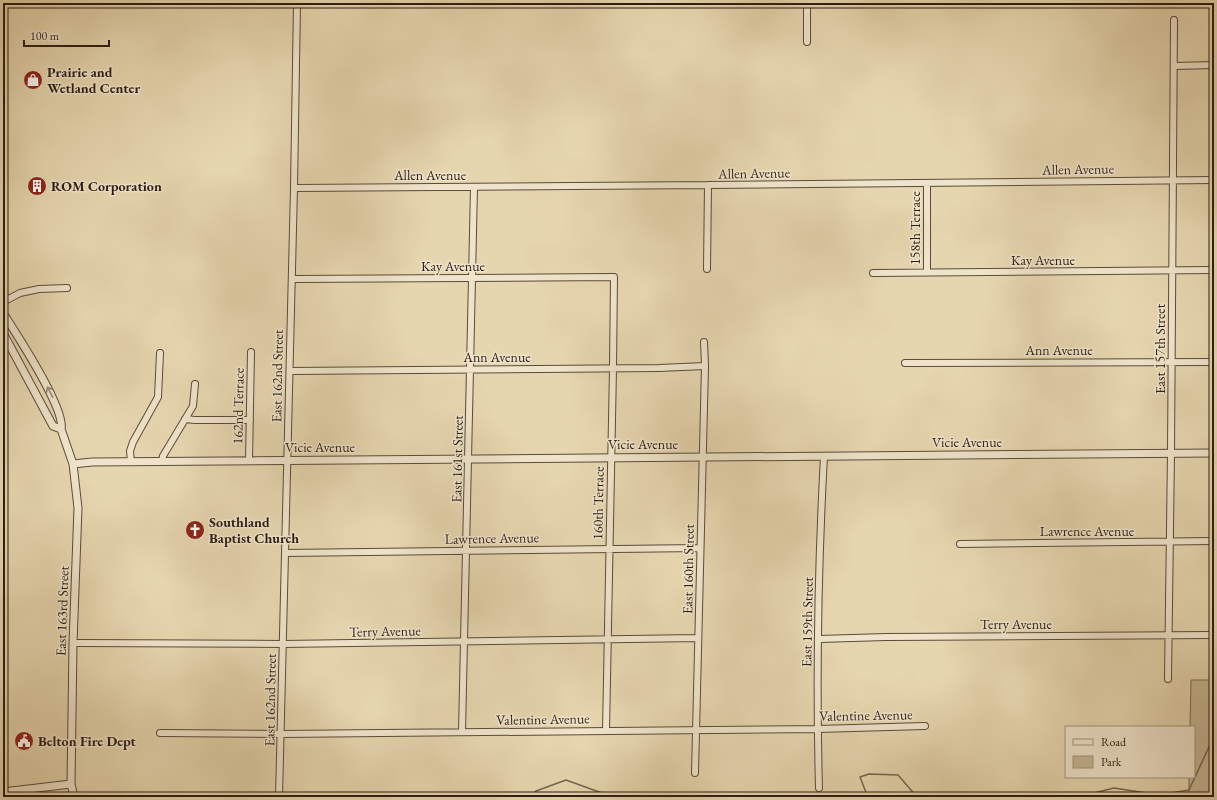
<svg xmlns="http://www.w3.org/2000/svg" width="1217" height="800" font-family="'EB Garamond',serif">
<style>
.green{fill:#c6b794;stroke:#786a54}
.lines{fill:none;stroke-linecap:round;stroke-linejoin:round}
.stream{stroke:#756651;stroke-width:1.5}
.minor-casing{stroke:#5a4b3a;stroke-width:8}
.tertiary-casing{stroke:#5a4b3a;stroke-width:9}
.minor{stroke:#efe4cb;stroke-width:6}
.tertiary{stroke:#efe4cb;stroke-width:7}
.oneway{stroke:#978a78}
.labels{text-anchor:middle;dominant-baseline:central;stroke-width:3;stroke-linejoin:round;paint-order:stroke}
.poi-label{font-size:14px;font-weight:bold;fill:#2b1d13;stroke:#efe4cb;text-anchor:start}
.street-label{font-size:14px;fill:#2b1d13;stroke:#efe4cb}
</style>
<rect width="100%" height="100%" fill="#e6d6af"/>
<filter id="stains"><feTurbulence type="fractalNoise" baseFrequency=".005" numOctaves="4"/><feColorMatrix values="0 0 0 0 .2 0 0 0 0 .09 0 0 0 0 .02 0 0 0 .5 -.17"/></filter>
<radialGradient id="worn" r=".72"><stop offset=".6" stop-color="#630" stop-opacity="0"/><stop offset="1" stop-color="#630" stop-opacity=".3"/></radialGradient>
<path class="green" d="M1191,680H1214V797H1189V777H1194V727H1190Z"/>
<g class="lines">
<path class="stream" d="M528,797L536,791L566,780L613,797
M630,797L650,793L655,797
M867,797V795L860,777L869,774L898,775L917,797
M1082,797V796L1114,788L1159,795L1189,790L1214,736"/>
<g class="minor-casing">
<path id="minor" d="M807,3V42
M1174,66L1214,65
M927,183V272
M294,188L708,185L1214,180
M707,269L708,185
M873,273L1214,270
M292,279L614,277L613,368L606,731
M3,302L20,293L39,289L67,288
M905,363L1214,362
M290,371L659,368L705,366
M185,419L195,420H250
M162,461L163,456L193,406L195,384
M249,461L251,352
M131,462L130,451L133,442L158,397L160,353
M960,544L1214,541
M285,553L700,548
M819,639L886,637L1214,635
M73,643L283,644L698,638
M1168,679L1171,453L1174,20
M462,732L474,187
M160,733L281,734L817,729L925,726
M695,773L705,366L704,342
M819,788C816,677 818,567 824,456
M279,797L294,188L297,3"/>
</g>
<g class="tertiary-casing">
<path id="tertiary" d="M3,313C15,332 66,409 61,429L73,464L78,508L73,643L71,784L74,797
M3,333L53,426L61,429
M73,464L92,462L1214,453
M3,792L71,784"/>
</g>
<use href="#minor" class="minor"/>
<use href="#tertiary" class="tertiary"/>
</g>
<defs><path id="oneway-shaft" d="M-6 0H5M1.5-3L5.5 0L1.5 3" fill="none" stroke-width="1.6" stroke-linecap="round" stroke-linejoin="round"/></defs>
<use class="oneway" href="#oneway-shaft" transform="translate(50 392) rotate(-118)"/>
<defs>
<g id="shop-disc" transform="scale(1)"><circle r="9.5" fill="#8f2418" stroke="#efe4cb"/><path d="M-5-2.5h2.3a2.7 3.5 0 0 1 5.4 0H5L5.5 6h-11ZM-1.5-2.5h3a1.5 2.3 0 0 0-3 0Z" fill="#fff"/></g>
<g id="building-disc" transform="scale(1)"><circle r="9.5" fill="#8f2418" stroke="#efe4cb"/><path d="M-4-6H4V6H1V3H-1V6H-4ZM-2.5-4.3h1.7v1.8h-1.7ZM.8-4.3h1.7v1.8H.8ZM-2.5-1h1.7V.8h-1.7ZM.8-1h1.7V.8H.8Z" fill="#fff"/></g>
<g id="church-disc" transform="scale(1)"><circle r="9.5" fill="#8f2418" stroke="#efe4cb"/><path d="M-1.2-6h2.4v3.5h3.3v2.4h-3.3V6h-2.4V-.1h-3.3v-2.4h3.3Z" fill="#fff"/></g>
<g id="civic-disc" transform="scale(1)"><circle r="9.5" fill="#8f2418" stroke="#efe4cb"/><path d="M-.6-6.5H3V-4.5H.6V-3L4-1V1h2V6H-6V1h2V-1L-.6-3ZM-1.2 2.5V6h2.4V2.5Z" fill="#fff"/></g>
</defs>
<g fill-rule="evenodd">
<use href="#shop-disc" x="33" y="80"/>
<use href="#building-disc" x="37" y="186"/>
<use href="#church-disc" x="195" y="530"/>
<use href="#civic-disc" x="24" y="741"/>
</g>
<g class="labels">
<g class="poi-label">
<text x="47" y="72">Prairie and<tspan x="47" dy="16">Wetland Center</tspan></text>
<text x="51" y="186">ROM Corporation</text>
<text x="209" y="522">Southland<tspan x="209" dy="16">Baptist Church</tspan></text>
<text x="38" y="741">Belton Fire Dept</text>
</g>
<g class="street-label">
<text transform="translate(1078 169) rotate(-1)">Allen Avenue</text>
<text transform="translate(754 173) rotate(-1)">Allen Avenue</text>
<text x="430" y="175">Allen Avenue</text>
<text transform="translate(915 228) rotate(-90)">158th Terrace</text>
<text x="1043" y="260">Kay Avenue</text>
<text x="453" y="266">Kay Avenue</text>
<text transform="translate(1160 349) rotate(-90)">East 157th Street</text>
<text x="1059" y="350">Ann Avenue</text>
<text x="497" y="357">Ann Avenue</text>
<text transform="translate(277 376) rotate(-89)">East 162nd Street</text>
<text transform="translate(238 406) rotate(-89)">162nd Terrace</text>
<text x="967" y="442">Vicie Avenue</text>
<text x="643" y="444">Vicie Avenue</text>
<text x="320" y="447">Vicie Avenue</text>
<text transform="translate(457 459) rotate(-89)">East 161st Street</text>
<text transform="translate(598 503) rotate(-89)">160th Terrace</text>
<text x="1087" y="531">Lawrence Avenue</text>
<text transform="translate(492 538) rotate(-1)">Lawrence Avenue</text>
<text transform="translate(688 569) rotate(-89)">East 160th Street</text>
<text transform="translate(62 611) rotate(-88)">East 163rd Street</text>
<text transform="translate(807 622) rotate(-89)">East 159th Street</text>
<text x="1016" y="624">Terry Avenue</text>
<text transform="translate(385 631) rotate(-1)">Terry Avenue</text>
<text transform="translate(270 700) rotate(-89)">East 162nd Street</text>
<text transform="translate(866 715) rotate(-1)">Valentine Avenue</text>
<text transform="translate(543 719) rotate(-1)">Valentine Avenue</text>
</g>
</g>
<rect width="1217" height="800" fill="none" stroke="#e6d6af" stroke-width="16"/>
<rect x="4" y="4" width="1209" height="792" fill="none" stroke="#2b1d13" stroke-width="2"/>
<rect x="8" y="8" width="1201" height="784" fill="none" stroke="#2b1d13"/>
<rect x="1065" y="726" width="130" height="52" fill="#efe4cb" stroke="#a19481"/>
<rect x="1073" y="739" width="20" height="6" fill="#efe4cb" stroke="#a19481"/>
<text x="1101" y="746" font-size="12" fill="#2b1d13">Road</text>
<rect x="1073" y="756" width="20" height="12" fill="#c6b794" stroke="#a19481"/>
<text x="1101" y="766" font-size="12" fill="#2b1d13">Park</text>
<path d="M24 40v6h85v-6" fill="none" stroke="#2b1d13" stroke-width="2"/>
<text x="30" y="40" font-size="12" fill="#2b1d13" stroke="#efe4cb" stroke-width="3" paint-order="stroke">100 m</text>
<rect width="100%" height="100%" filter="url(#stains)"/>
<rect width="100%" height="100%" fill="url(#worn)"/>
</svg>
